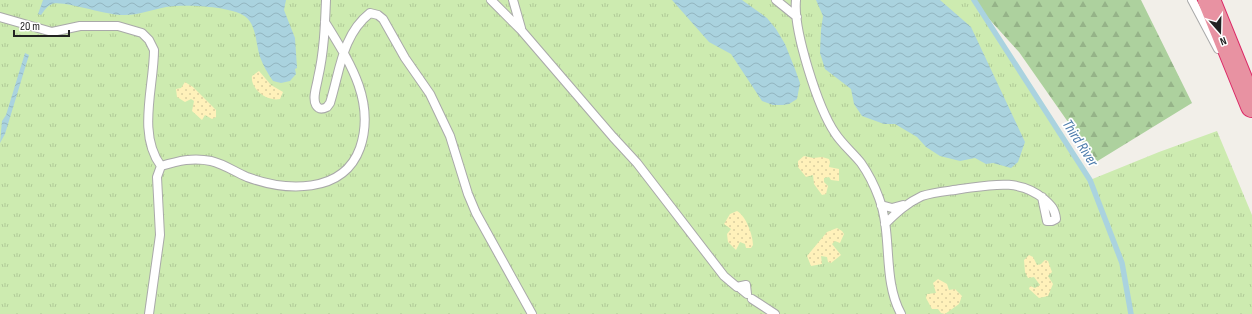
<svg xmlns="http://www.w3.org/2000/svg" width="1252" height="314" font-family="'Sofia Sans Condensed',sans-serif">
<style>
.grass{fill:url(#grass-tufts)}
.forest{fill:url(#forest-firs)}
.sand{fill:url(#sand-dots)}
.water{fill:url(#water-waves)}
.lines{fill:none;stroke-linecap:round;stroke-linejoin:round}
.stream{stroke:#aad3df;stroke-width:5.5}
.lane-casing{stroke:#a9a9a9;stroke-width:10}
.highway-casing{stroke:#dc2a67;stroke-width:24}
.lane{stroke:#fff;stroke-width:8}
.highway{stroke:#e892a2;stroke-width:22}
.labels{text-anchor:middle;dominant-baseline:central;stroke-width:3.5;stroke-linejoin:round;paint-order:stroke}
.water-label{font-size:15px;font-style:italic;fill:#4a7aab;stroke:#fff}
</style>
<defs>
<pattern id="grass-tufts" width="24" height="20" patternUnits="userSpaceOnUse"><rect width="24" height="20" fill="#cdebb0"/><path d="M3 7l-1-3M5 7V3M7 7l1-3M15 17l-1-3M17 17v-4M19 17l1-3" fill="none" stroke="#b0c997"/></pattern>
<pattern id="forest-firs" width="22" height="20" patternUnits="userSpaceOnUse"><rect width="22" height="20" fill="#add19e"/><path d="M5 1l3.5 6h-7zM16 11l3.5 6h-7z" fill="#95b388"/></pattern>
<pattern id="sand-dots" width="8" height="8" patternUnits="userSpaceOnUse"><rect width="8" height="8" fill="#fff1ba"/><path d="M2 2h.1M6 6h.1" fill="none" stroke="#dacea0" stroke-width="1.8" stroke-linecap="round"/></pattern>
<pattern id="water-waves" width="16" height="10" patternUnits="userSpaceOnUse"><rect width="16" height="10" fill="#aad3df"/><path d="M0 5q4-4 8 0t8 0" fill="none" stroke="#92b5bf"/></pattern>
</defs>
<rect width="100%" height="100%" fill="#f2efe9"/>
<path class="grass" d="M0,0H974L1090,180L1159,152L1217,131L1252,215V314H0Z"/>
<path class="forest" d="M972,0H1141L1192,103L1096,162L1019,52Z"/>
<path class="sand" d="M259,71L271,85L283,92L280,99C267,102 250,89 252,76Z
M185,82L193,87L216,110V117L212,119L205,115L202,120L192,111L194,101L191,99L185,102L177,97L176,89L181,88Z
M804,156L813,158L822,157L829,159L830,162L829,167L839,169V181L831,180L829,177L824,178V182L828,186L826,194L822,195L814,184L813,175L806,177L798,167V161Z
M737,211C746,216 753,235 753,245L751,248H746L745,244L740,242L736,250L728,242L727,234L731,229L724,224L730,214Z
M837,228L842,231L844,234L840,243L835,241L832,244L841,255L831,263L828,262L827,257L821,256L822,264L811,266L807,256L827,232Z
M1029,255L1033,257L1037,265L1041,264L1045,260L1048,261L1052,272L1048,276L1053,284L1048,296L1039,298L1029,289L1030,286L1035,288L1040,285L1034,277L1028,278L1025,272L1024,260Z
M938,279L947,284L949,290L955,289L962,296L959,304L945,314L941,313L938,309H932L926,298L927,294L936,293L933,283Z"/>
<path class="water" d="M43,0H286L284,10L295,38L297,68L295,69L296,74L290,81L281,83L273,81C268,74 263,65 260,57C255,42 257,21 241,14C225,6 183,4 166,7C150,10 137,16 121,15C105,15 62,0 52,4C47,6 44,11 41,15L38,14Z
M672,0H742L767,18L776,29L785,44L795,69L800,83L797,99L789,104L783,105H773L762,101L731,54L709,42Z
M816,0H940L971,27L1025,142L1018,162L1011,168L993,163L986,164L975,158L960,161L940,156L926,147L917,137L895,124H884L862,116L854,104L851,89L825,69L820,53L821,30L823,16Z
M25,53L29,55L5,134L0,143L2,121L6,115Z"/>
<g class="lines">
<path class="stream" d="M974,0L1090,180L1122,263L1131,314"/>
<g class="lane-casing">
<path id="lane" d="M326,0C325,26 324,52 318,78C317,85 312,98 316,105C319,110 323,109 327,107L330,103C340,71 342,35 370,13L378,15L383,19L405,58L430,94L450,136L468,194L476,213L532,314
M491,0L521,30L613,137L637,163L724,276L737,287L746,285L747,294L741,289
M513,0L521,28
M776,0L797,17
M796,0C793,30 818,108 835,133C842,144 853,153 861,163C868,173 875,187 879,198C893,235 882,279 901,314
M1192,0L1218,49
M0,17L52,32L80,26H118L142,33L149,40L154,50C154,87 137,134 161,166
M161,166C178,161 193,157 211,161C224,164 235,172 247,177C285,191 343,195 360,148C376,101 349,61 325,22
M881,205L892,208L903,205
M885,224C897,212 907,203 922,196C934,192 949,191 961,189C991,185 1019,178 1044,199C1051,205 1055,209 1056,219L1052,221H1047L1042,197
M752,299L775,314
M149,314L160,235L157,177L161,166"/>
</g>
<g class="highway-casing">
<path id="highway" d="M1209,0L1252,106"/>
</g>
<use href="#lane" class="lane"/>
<use href="#highway" class="highway"/>
</g>
<g class="labels">
<g class="water-label">
<text transform="translate(1080 143) rotate(57)">Third River</text>
</g>
</g>
<g transform="translate(1220 32) rotate(160)" stroke="#ffffff" stroke-width="3" paint-order="stroke">
<path d="M0-3L7 15L0 10L-7 15Z" fill="#222222"/>
<text y="-6" font-size="11" font-weight="bold" text-anchor="middle" fill="#222222">N</text>
</g>
<path d="M14 30v6h55v-6" fill="none" stroke="#222222" stroke-width="2"/>
<text x="20" y="30" font-size="12" fill="#222222" stroke="#ffffff" stroke-width="3" paint-order="stroke">20 m</text>
</svg>
